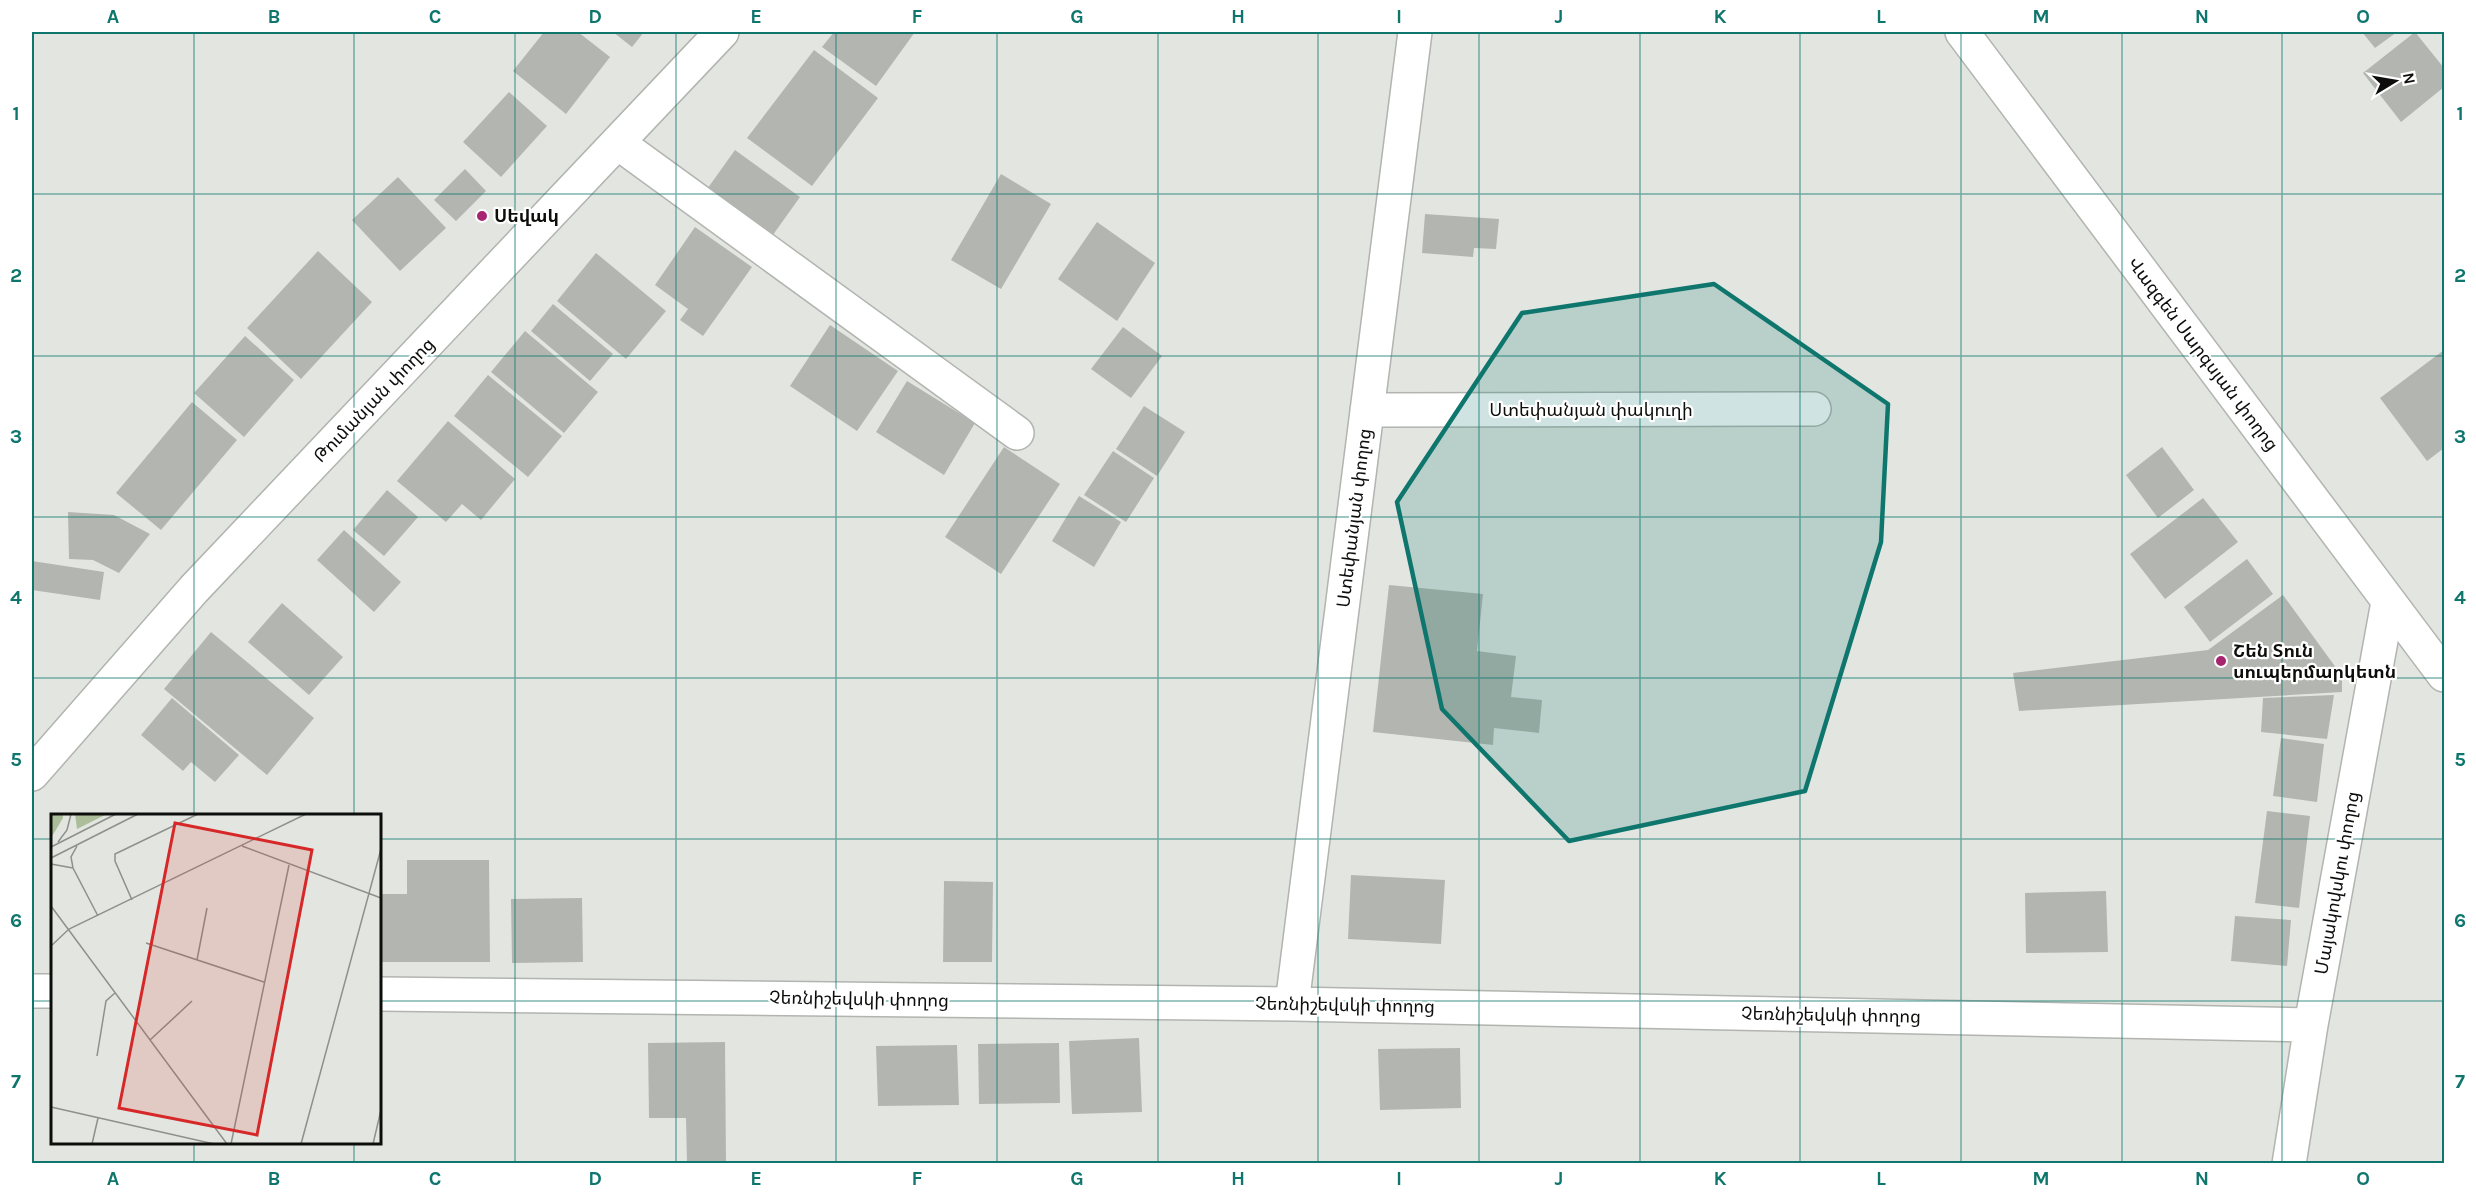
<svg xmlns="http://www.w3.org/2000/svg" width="2476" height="1195" font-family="Karla,'Noto Sans Armenian',sans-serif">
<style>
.building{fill:#b3b6b0}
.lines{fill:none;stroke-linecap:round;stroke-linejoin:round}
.street-casing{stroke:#b1b4af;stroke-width:36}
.secondary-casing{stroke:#b1b4af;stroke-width:36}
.street{stroke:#fff;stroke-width:33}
.secondary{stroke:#fff;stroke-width:33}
.marked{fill:#0f766e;fill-opacity:0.2;stroke:#0f766e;stroke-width:4.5;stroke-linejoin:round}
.grid{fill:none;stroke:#0f766e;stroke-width:1.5;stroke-opacity:0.55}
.poi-dot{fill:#a72471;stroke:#fff;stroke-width:2}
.labels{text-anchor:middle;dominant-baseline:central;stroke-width:4.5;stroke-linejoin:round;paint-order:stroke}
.poi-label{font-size:18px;font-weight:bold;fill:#0d0e0c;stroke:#fff;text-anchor:start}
.street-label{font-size:18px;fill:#0d0e0c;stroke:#fff}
.inset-road{fill:none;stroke:#8d908b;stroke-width:1.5}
.view{fill:#d62828;fill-opacity:0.15;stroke:#d62828;stroke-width:3}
.inset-edge{fill:none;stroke:#0d0e0c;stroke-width:3}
.neatline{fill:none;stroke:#0f766e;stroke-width:2}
.grid-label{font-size:20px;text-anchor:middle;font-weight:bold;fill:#0f766e}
</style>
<rect width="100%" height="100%" fill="#e3e6e0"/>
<path class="building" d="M544,32H578L610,57L566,114L513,71Z
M613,32H644L632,47Z
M834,32H915L876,86L822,47Z
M2362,32H2397L2375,48Z
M2415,32L2444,68V87L2401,122L2363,73Z
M814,50L878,98L812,186L747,138Z
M509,92L547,126L501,177L463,142Z
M735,150L800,197L770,239L705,192Z
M465,169L486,191L456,221L434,200Z
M1001,174L1051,204L1001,289L951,260Z
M398,177L446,228L400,271L352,220Z
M1425,214L1499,219L1496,249L1474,248L1473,257L1422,253Z
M1097,222L1155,263L1117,321L1058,279Z
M695,227L752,267L703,336L680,320L688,309L655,285Z
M318,251L372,302L301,379L247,328Z
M596,253L666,311L626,359L557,301Z
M553,304L613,354L590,381L531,331Z
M830,325L898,371L857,431L790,386Z
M1123,327L1162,356L1131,398L1091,369Z
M525,331L598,392L564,433L491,372Z
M245,336L294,380L244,437L194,393Z
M2444,350V448L2427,461L2380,398Z
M488,375L562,436L528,477L454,416Z
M907,381L975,423L944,475L876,432Z
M192,402L237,440L161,530L116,493Z
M1144,406L1185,432L1157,476L1116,449Z
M448,421L515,479L481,520L462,504L446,522L397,481Z
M1004,447L1060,484L1001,574L945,537Z
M2162,447L2194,490L2158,518L2126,475Z
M1113,451L1154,478L1126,522L1084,495Z
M387,490L418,517L384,556L353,530Z
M1079,496L1121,522L1094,567L1052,541Z
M2203,498L2238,542L2165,599L2130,554Z
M68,512L114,515L150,534L119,573L93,560L69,559Z
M344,530L401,582L374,612L317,560Z
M2247,559L2273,594L2210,642L2184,607Z
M32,561L104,572L100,600L32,590Z
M1389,585L1483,594L1477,651L1516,656L1511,697L1542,700L1539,733L1494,728L1493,745L1373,732Z
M2283,595L2342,676V692L2019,711L2013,673L2208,650Z
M282,603L343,657L309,695L248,642Z
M211,632L314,718L267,775L164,689Z
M2334,695L2327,739L2261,732L2263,698Z
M172,698L239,755L215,782L191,762L183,771L141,735Z
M2281,738L2324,744L2317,802L2273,796Z
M2267,811L2310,816L2299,908L2255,903Z
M407,860H489L490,962H380V894H407Z
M1351,875L1445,880L1441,944L1348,939Z
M944,881L993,882L992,962H943Z
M2106,891L2108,952L2026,953L2025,893Z
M582,898L583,962L512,963L511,899Z
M2235,916L2291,920L2287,966L2231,961Z
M1139,1038L1142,1112L1072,1114L1069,1041Z
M725,1042L726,1164H687L686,1118H649L648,1043Z
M1059,1043L1060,1103L979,1104L978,1044Z
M957,1045L959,1105L878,1106L876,1046Z
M1460,1048L1461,1108L1380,1110L1378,1049Z"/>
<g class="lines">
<g class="street-casing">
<path id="street" d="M618,143L1017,433
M1367,410L1814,409
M32,991H52
M380,994L1292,1004L2311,1025
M1292,1004L1415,32
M2289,1164L2311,1025L2388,602"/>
</g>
<g class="secondary-casing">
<path id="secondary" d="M1962,32L2444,675
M32,774L194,589L722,32"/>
</g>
<use href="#street" class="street"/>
<use href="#secondary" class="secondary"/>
</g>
<path class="marked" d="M1714,284L1888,404L1881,542L1805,791L1569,841L1442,709L1397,502L1522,313Z"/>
<path class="grid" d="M194,32V816M354,32V816M515,32V1164M676,32V1164M836,32V1164M997,32V1164M1158,32V1164M1318,32V1164M1479,32V1164M1640,32V1164M1800,32V1164M1961,32V1164M2122,32V1164M2282,32V1164M32,194H2444M32,356H2444M32,517H2444M32,678H2444M32,839H52M380,839H2444M32,1001H52M380,1001H2444M194,1142V1164M354,1142V1164"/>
<g class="poi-dot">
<circle cx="482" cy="216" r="6"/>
<circle cx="2221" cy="661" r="6"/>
</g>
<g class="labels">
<g class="poi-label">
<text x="494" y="216">Սեվակ</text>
<text x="2233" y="651">Շեն Տուն<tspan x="2233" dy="21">սուպերմարկետն</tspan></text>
</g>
<g class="street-label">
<text transform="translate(2203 354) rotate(53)">Վազգեն Սարգսյան փողոց</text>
<text transform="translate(374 400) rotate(-46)">Թումանյան փողոց</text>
<text x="1591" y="410">Ստեփանյան փակուղի</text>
<text transform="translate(1354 518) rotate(-83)">Ստեփանյան փողոց</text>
<text transform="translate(2337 883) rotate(-80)">Մայակովսկու փողոց</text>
<text transform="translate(859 999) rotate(1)">Չեռնիշեվսկի փողոց</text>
<text transform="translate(1345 1005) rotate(1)">Չեռնիշեվսկի փողոց</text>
<text transform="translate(1831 1015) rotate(1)">Չեռնիշեվսկի փողոց</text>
</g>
</g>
<g transform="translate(51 814)">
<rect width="330" height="330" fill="#e3e6e0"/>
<path d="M0,0H12V4L0,24ZM24,0H56L26,15Z" fill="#acbe99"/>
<path class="inset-road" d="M7,28L16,16L20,0M26,32L20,43L22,54L47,102M191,32L330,84M0,33L65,0M0,44L87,0M0,50L22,54M81,86L64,47V40L147,0M0,92L176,330M95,129L213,168M0,132L18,115L255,0M146,146L156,94M99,226L141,187M46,242L55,187L64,179M0,293L163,330M41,330L47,304M180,330L238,51M250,330L330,35M322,330L330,296"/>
<path class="view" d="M124,9L261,36L206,321L68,294Z"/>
<rect width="330" height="330" class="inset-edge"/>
</g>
<rect width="2476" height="1195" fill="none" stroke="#ffffff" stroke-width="66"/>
<g transform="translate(2395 81) rotate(79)" stroke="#ffffff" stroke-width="4.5" paint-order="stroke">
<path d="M0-4.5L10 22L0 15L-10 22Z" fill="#0d0e0c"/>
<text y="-9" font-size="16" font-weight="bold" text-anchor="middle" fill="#0d0e0c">N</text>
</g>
<rect x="33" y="33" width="2410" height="1129" class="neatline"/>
<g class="grid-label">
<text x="113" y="23">A</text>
<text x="274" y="23">B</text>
<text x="435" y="23">C</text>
<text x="595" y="23">D</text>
<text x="756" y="23">E</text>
<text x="917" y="23">F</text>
<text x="1077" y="23">G</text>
<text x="1238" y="23">H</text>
<text x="1399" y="23">I</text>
<text x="1559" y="23">J</text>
<text x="1720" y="23">K</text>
<text x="1881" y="23">L</text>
<text x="2041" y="23">M</text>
<text x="2202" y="23">N</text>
<text x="2363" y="23">O</text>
<text x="16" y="120">1</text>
<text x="2460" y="120">1</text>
<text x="16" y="282">2</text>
<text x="2460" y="282">2</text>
<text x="16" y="443">3</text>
<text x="2460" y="443">3</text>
<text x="16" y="604">4</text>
<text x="2460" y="604">4</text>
<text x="16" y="766">5</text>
<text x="2460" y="766">5</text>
<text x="16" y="927">6</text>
<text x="2460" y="927">6</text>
<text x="16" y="1088">7</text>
<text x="2460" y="1088">7</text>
<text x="113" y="1185">A</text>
<text x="274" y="1185">B</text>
<text x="435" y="1185">C</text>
<text x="595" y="1185">D</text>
<text x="756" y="1185">E</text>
<text x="917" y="1185">F</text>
<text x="1077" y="1185">G</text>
<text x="1238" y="1185">H</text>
<text x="1399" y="1185">I</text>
<text x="1559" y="1185">J</text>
<text x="1720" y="1185">K</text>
<text x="1881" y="1185">L</text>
<text x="2041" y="1185">M</text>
<text x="2202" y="1185">N</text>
<text x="2363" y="1185">O</text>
</g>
</svg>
